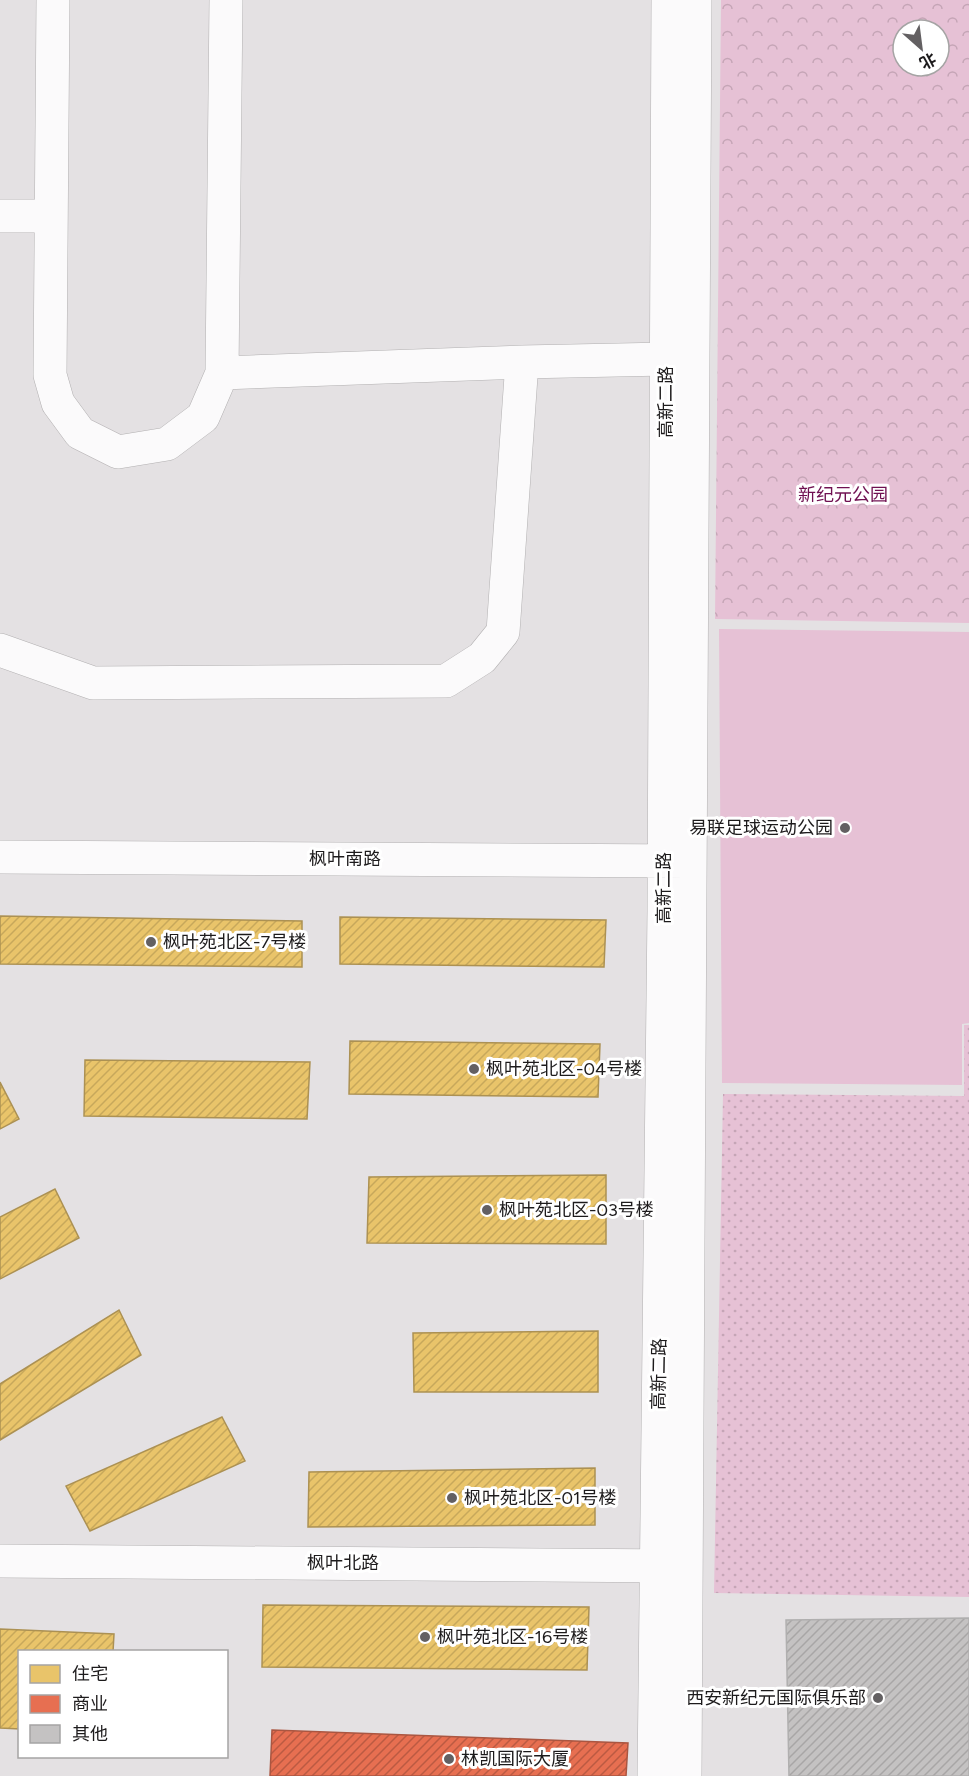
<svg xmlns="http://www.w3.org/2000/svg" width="969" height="1776" font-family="Figtree,'Noto Sans SC',sans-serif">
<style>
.grass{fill:url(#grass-dots)}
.park{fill:url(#park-crowns);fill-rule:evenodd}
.garden{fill:#e6c1d5}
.homes{fill:url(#homes-hatch);stroke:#ac9153;stroke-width:1.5}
.shops{fill:url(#shops-hatch);stroke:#aa5641;stroke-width:1.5}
.building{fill:url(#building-hatch);stroke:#b0afaf;stroke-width:1.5}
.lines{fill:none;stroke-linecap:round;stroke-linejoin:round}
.minor-casing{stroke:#b2b0b1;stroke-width:34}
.tertiary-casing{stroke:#b2b0b1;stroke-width:34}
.minor{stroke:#fbfafb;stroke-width:33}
.tertiary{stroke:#fbfafb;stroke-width:33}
.poi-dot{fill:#636062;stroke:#fff;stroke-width:2}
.labels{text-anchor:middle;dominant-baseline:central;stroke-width:6;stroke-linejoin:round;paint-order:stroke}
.street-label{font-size:18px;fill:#1d1b1c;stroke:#fff}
.park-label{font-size:18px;fill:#6f1051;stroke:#fff}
.poi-label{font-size:18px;fill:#1d1b1c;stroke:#fff;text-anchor:start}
</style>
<defs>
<pattern id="grass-dots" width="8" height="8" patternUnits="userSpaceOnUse" patternTransform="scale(1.5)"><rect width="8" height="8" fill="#e6c1d5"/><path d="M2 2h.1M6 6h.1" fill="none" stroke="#c5a5b6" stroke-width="1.8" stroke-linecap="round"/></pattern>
<pattern id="park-crowns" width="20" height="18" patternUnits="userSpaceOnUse" patternTransform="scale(1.5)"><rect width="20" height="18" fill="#e6c1d5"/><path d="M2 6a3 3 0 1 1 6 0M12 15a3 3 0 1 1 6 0" fill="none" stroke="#c5a5b6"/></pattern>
<pattern id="homes-hatch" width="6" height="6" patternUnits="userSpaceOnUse" patternTransform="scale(1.5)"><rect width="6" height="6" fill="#e9c46a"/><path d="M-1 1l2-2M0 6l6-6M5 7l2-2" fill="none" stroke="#c7a85b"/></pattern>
<pattern id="shops-hatch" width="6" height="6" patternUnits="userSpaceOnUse" patternTransform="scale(1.5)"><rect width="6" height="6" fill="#e76f51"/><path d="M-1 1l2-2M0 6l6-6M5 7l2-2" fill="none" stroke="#bb5a42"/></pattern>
<pattern id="building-hatch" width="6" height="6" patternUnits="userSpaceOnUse" patternTransform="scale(1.5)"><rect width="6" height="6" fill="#c4c2c2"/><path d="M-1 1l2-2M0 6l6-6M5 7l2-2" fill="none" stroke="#a8a6a6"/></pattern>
</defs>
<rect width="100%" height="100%" fill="#e4e1e3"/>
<path class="grass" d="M964,1025H969V1597L714,1593L723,1094L964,1096Z"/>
<path class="park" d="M721,0H969V623L715,619ZM903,30H939V66H903Z"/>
<path class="garden" d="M719,629L969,632V1023L962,1024V1085L722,1083Z"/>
<path class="homes" d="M0,916L302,921V967L0,964Z
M340,917L606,920L604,967L340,964Z
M350,1041L600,1044L598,1097L349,1094Z
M85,1060L310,1062L307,1119L84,1116Z
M0,1082L19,1119L0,1129Z
M606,1175V1244L367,1243L369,1177Z
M55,1189L79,1238L0,1279V1217Z
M119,1310L141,1355L0,1440V1384Z
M598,1331V1392H414L413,1333Z
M222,1417L245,1461L90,1531L66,1486Z
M595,1468V1525L308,1527L309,1472Z
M263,1605L589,1607L587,1670L262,1667Z
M0,1629L114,1634L113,1652H20V1729L0,1728Z"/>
<path class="shops" d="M272,1730L628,1743L626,1776H270Z"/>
<path class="building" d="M969,1618V1776H789L786,1620Z"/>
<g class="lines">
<g class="minor-casing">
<path id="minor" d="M53,0L50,375L58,403L80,433L118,452L167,444L203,417L222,373L226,0
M0,216H51
M222,373L522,362L666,359
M0,650L93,683L446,681L482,658L503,632L522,362"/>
</g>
<g class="tertiary-casing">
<path id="tertiary" d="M0,857L686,861
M0,1561L679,1566
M654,1776L664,911L668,0
M685,1776L695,0"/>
</g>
<use href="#minor" class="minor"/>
<use href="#tertiary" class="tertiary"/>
</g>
<g class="poi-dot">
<circle cx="845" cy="828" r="6"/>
<circle cx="151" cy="942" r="6"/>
<circle cx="474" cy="1069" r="6"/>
<circle cx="487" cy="1210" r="6"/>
<circle cx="452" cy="1498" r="6"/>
<circle cx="425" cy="1637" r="6"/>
<circle cx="878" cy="1698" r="6"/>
<circle cx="449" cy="1759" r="6"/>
</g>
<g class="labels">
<g class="street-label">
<text transform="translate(666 402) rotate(-90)">高新二路</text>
<text x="345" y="859">枫叶南路</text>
<text transform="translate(664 888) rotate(-90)">高新二路</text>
<text transform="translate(659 1374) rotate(-89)">高新二路</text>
<text x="343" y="1563">枫叶北路</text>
</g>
<g class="park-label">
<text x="843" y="495">新纪元公园</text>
</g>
<g class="poi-label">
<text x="833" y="828" text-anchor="end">易联足球运动公园</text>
<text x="163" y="942">枫叶苑北区-7号楼</text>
<text x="486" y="1069">枫叶苑北区-04号楼</text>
<text x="499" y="1210">枫叶苑北区-03号楼</text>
<text x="464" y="1498">枫叶苑北区-01号楼</text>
<text x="437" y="1637">枫叶苑北区-16号楼</text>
<text x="866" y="1698" text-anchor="end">西安新纪元国际俱乐部</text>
<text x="461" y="1759">林凯国际大厦</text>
</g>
</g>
<rect x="18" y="1650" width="210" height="108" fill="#ffffff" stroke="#a5a4a4" stroke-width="1.5"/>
<rect x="30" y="1665" width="30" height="18" fill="#e9c46a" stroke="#a5a4a4" stroke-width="1.5"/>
<text x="72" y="1680" font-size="18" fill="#1d1b1c">住宅</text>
<rect x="30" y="1695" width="30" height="18" fill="#e76f51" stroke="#a5a4a4" stroke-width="1.5"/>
<text x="72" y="1710" font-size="18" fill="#1d1b1c">商业</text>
<rect x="30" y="1725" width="30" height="18" fill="#c4c2c2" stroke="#a5a4a4" stroke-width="1.5"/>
<text x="72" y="1740" font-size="18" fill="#1d1b1c">其他</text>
<g transform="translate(921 48) rotate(152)"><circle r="28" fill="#ffffff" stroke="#a5a4a4" stroke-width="1.5"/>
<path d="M0-4.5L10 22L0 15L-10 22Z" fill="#636062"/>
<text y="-9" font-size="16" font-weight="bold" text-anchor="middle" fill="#1d1b1c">北</text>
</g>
</svg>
